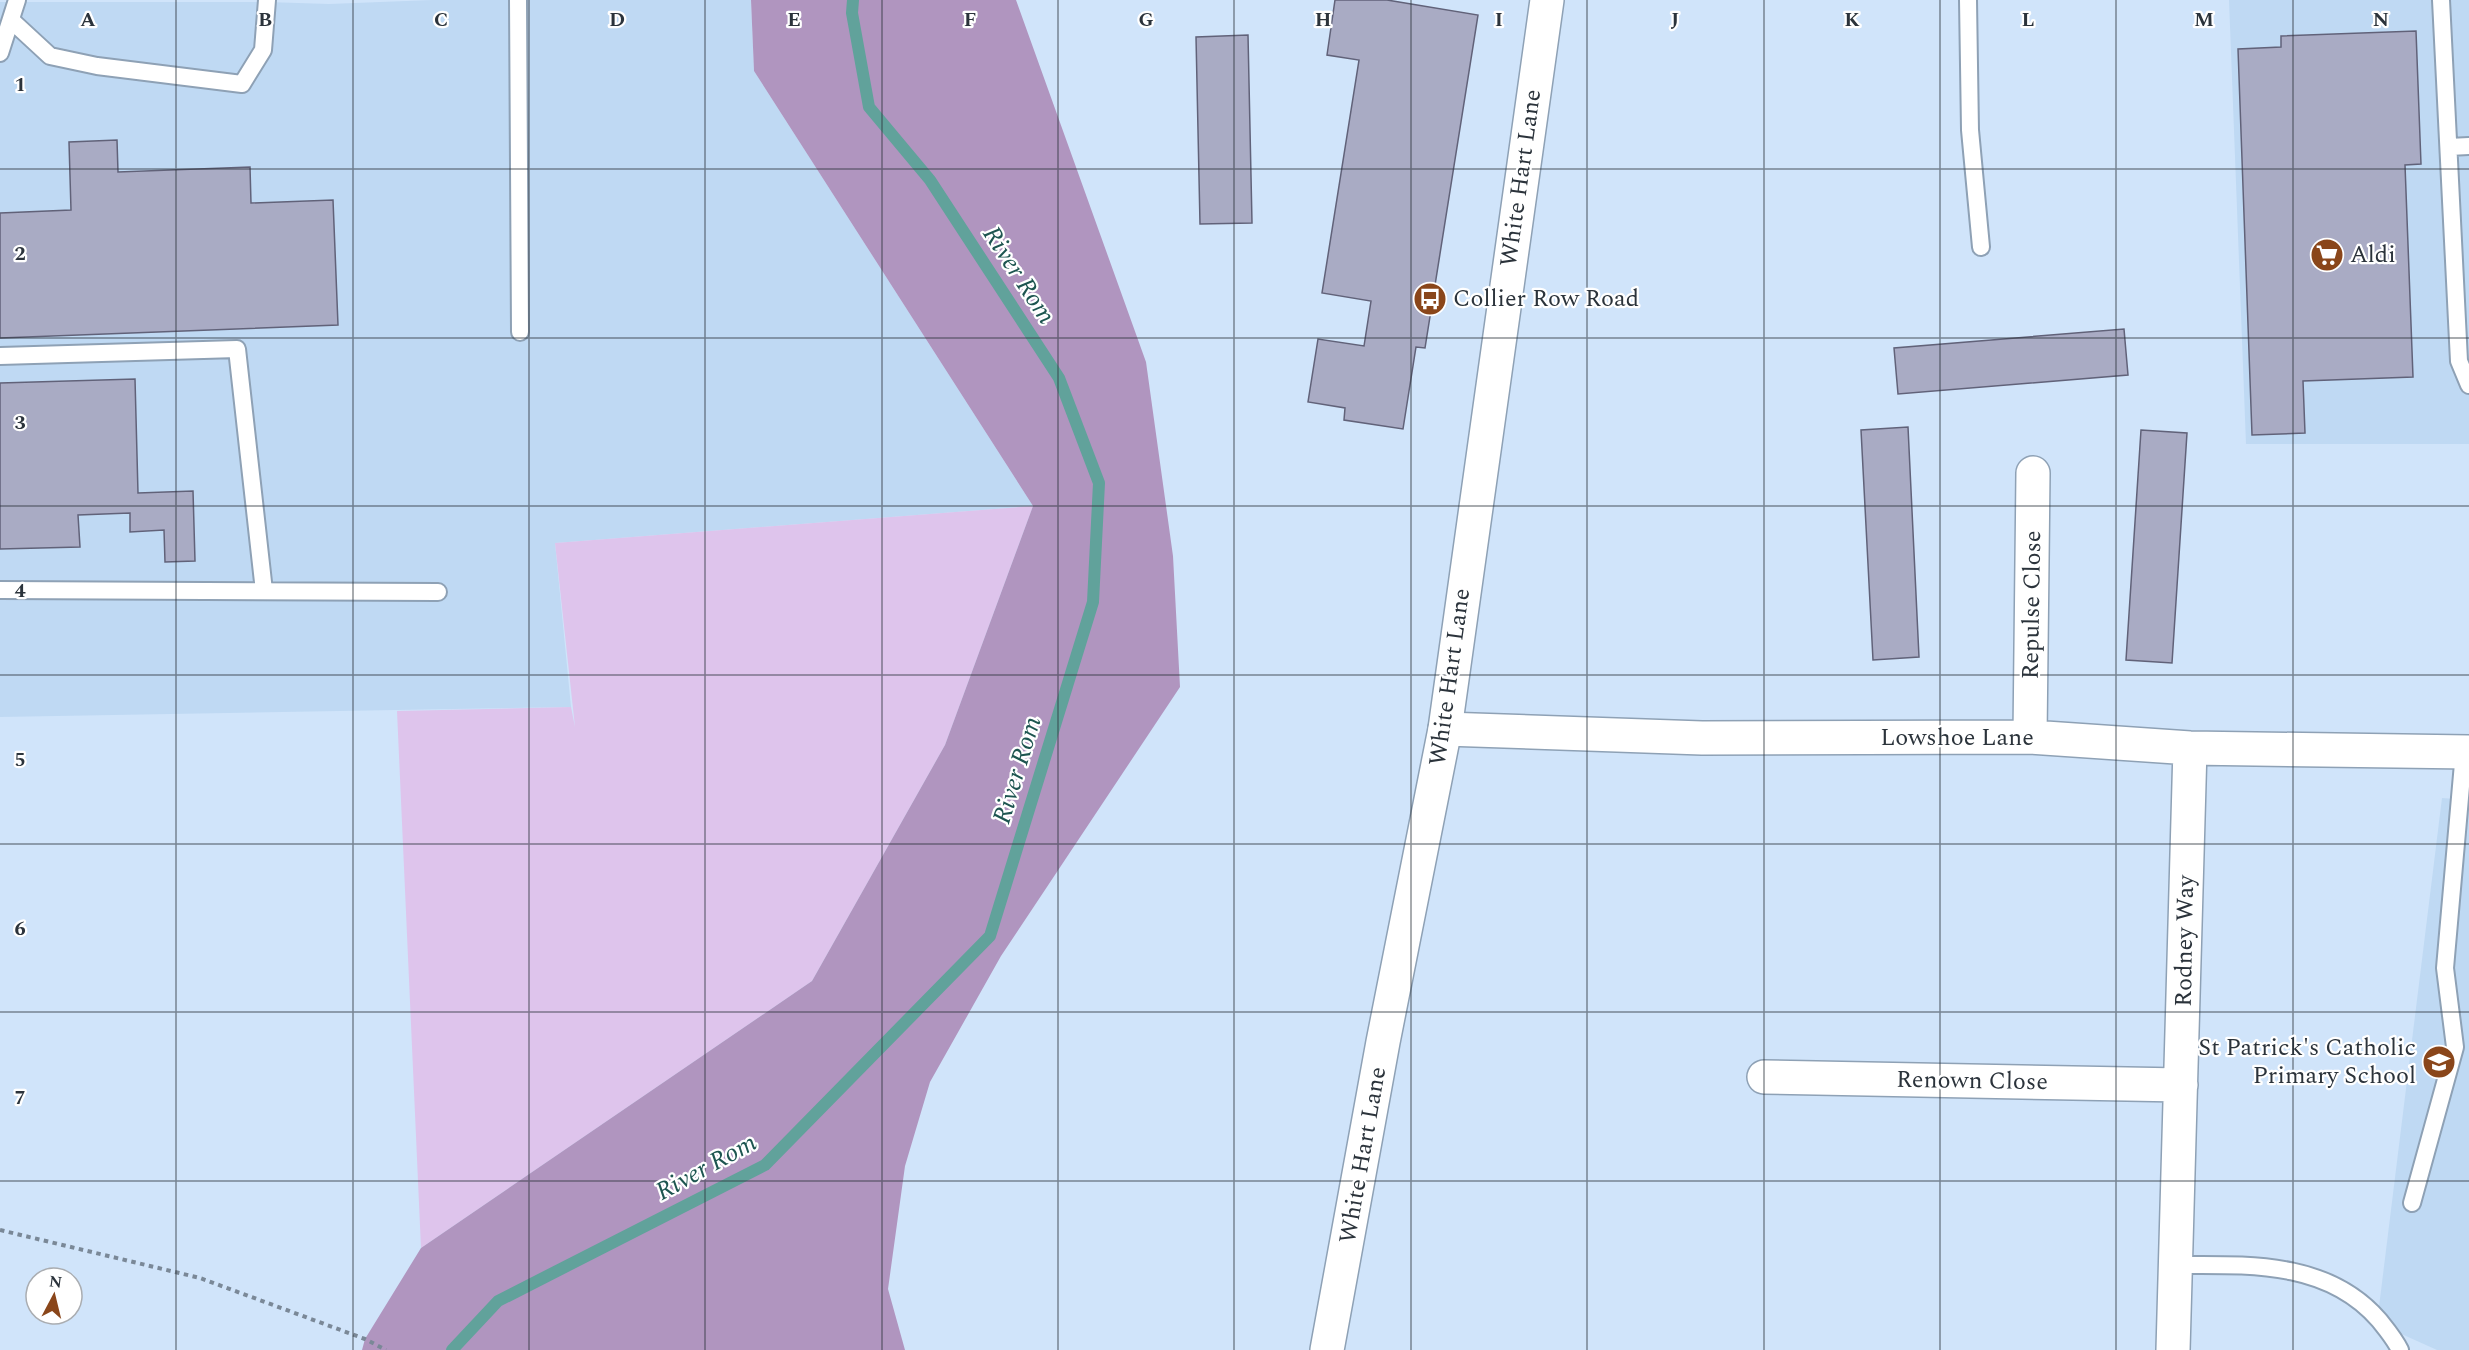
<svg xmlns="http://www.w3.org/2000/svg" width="2469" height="1350" font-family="Spectral,serif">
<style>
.built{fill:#bfd9f3}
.green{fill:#dec4ec}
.forest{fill:#b095bf}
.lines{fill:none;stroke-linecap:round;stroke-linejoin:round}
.stream{stroke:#61a29b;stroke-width:12}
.building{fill:#a9abc4;stroke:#616279;stroke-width:1.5}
.service-casing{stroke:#8ea1b5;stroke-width:20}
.minor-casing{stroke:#8ea1b5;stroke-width:36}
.tertiary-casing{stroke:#8ea1b5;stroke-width:36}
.path{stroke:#7a8897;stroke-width:4;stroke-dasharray:4.5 4.5;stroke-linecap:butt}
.service{stroke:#fff;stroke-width:16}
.minor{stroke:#fff;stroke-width:33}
.tertiary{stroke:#fff;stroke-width:33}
.grid{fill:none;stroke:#2b333b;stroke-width:1.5;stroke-opacity:0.55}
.labels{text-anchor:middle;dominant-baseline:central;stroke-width:4.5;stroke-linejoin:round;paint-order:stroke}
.street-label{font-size:24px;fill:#2b333b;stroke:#fff}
.poi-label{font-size:24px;fill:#2b333b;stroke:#fff;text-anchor:start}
.water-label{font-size:26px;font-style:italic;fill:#1d5550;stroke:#fff}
.grid-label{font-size:20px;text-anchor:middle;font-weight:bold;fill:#2b333b;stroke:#fff;stroke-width:4.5;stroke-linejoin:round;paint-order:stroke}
</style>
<rect width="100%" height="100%" fill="#d0e4fa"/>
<path class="built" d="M432,0H751L754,71L1033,506L555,543L571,707L0,717V2H267L329,4Z
M2229,0H2469V444H2246Z
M2442,798L2469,800V1350H2437L2377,1323Z"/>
<path class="green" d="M1033,506L945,745L812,981L421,1248L397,711L571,707L575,727L555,543Z"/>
<path class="forest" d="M751,0H1016L1146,362L1173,556L1180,687L1001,956L930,1082L905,1166L888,1289L905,1350H362L365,1339L421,1248L812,981L945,745L1033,506L754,71Z"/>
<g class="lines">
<path class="stream" d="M452,1350L498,1301L765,1165L990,936L1093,602L1099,483L1059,378L930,180L869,107L852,13L853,0"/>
</g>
<path class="building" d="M1335,0H1387L1478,15L1425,348L1416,347L1403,429L1344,420L1345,408L1308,402L1318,339L1364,346L1371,301L1322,293L1359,60L1327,55Z
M2416,31L2421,164L2405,165L2413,377L2303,381L2305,433L2252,435L2238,49L2281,47V36Z
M1248,35L1252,223L1200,224L1196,37Z
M117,140L118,172L250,167L251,203L333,200L338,325L0,338V213L71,210L69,142Z
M2124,329L2128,375L1898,394L1894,348Z
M135,379L138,493L193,491L195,561L165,562L164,530L130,532V513L78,515L80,547L0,549V383Z
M1908,427L1919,657L1873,660L1861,430Z
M2141,430L2187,433L2172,663L2126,660Z"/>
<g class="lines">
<g class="service-casing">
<path id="service" d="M518,0L520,332
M1968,0L1970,130L1981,247
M2441,0L2459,361L2469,385
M11,20L50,56L97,66L242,84L263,50L267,0
M0,53L17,0
M2449,147L2469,146
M0,356L237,349L264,591
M0,590L438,592
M2412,1203L2455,1047L2445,968L2464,752
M2175,1265C2247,1265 2327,1260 2379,1320C2387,1330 2394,1338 2400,1350"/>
</g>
<g class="minor-casing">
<path id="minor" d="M1445,729L1702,738L2030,737L2190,748L2469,752
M2030,737L2033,473
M1764,1077L2181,1085
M2173,1350L2190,748"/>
</g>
<g class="tertiary-casing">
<path id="tertiary" d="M1327,1350L1383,1042L1445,729L1547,0"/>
</g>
<path class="path" d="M0,1230L200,1278L365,1339L386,1350"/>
<use href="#service" class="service"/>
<use href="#minor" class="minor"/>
<use href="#tertiary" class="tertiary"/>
</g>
<path class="grid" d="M176,0V1350M353,0V1350M529,0V1350M705,0V1350M882,0V1350M1058,0V1350M1234,0V1350M1411,0V1350M1587,0V1350M1764,0V1350M1940,0V1350M2116,0V1350M2293,0V1350M0,169H2469M0,338H2469M0,506H2469M0,675H2469M0,844H2469M0,1012H2469M0,1181H2469"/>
<defs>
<g id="supermarket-disc" transform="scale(1.725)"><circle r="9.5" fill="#8a461a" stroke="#fff"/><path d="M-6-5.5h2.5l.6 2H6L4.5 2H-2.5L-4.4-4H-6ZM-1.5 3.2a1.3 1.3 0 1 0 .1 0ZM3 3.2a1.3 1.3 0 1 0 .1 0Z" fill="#fff"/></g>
<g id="bus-disc" transform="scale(1.725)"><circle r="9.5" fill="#8a461a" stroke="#fff"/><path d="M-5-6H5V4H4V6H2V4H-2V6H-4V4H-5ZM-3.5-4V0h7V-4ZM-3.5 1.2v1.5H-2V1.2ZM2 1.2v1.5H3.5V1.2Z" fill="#fff"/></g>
<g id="school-disc" transform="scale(1.725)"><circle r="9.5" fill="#8a461a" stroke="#fff"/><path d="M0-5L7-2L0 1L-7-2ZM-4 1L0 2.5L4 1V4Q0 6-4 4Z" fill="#fff"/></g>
</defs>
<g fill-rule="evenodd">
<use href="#supermarket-disc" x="2327" y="255"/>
<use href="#bus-disc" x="1430" y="299"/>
<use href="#school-disc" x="2439" y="1062"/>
</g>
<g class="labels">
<g class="street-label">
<text transform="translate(1521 178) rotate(-82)">White Hart Lane</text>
<text transform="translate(2032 605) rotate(-89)">Repulse Close</text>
<text transform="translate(1450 677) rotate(-82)">White Hart Lane</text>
<text x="1957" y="738">Lowshoe Lane</text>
<text transform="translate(2185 941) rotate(-89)">Rodney Way</text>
<text transform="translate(1972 1081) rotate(1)">Renown Close</text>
<text transform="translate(1363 1155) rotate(-80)">White Hart Lane</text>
</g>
<g class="poi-label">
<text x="2350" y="255">Aldi</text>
<text x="1453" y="299">Collier Row Road</text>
<text x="2416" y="1048" text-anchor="end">St Patrick's Catholic<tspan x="2416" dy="28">Primary School</tspan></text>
</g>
<g class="water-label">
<text transform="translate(1019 275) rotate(57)">River Rom</text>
<text transform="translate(1017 770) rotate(-73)">River Rom</text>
<text transform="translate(706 1167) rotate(-29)">River Rom</text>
</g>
</g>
<g class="grid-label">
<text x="88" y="26">A</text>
<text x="265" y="26">B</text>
<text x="441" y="26">C</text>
<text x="617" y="26">D</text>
<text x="794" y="26">E</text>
<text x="970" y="26">F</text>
<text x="1146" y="26">G</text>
<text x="1323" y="26">H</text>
<text x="1499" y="26">I</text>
<text x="1675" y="26">J</text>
<text x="1852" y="26">K</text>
<text x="2028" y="26">L</text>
<text x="2204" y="26">M</text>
<text x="2381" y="26">N</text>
<text x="20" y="91">1</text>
<text x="20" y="260">2</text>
<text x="20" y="429">3</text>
<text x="20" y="597">4</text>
<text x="20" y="766">5</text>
<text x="20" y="935">6</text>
<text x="20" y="1104">7</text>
</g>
<g transform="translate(54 1296) rotate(7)"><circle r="28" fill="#ffffff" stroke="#aaadb1" stroke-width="1.5"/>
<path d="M0-4.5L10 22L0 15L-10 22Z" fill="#8a461a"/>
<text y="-9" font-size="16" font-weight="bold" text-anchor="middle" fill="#2b333b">N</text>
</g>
</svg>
